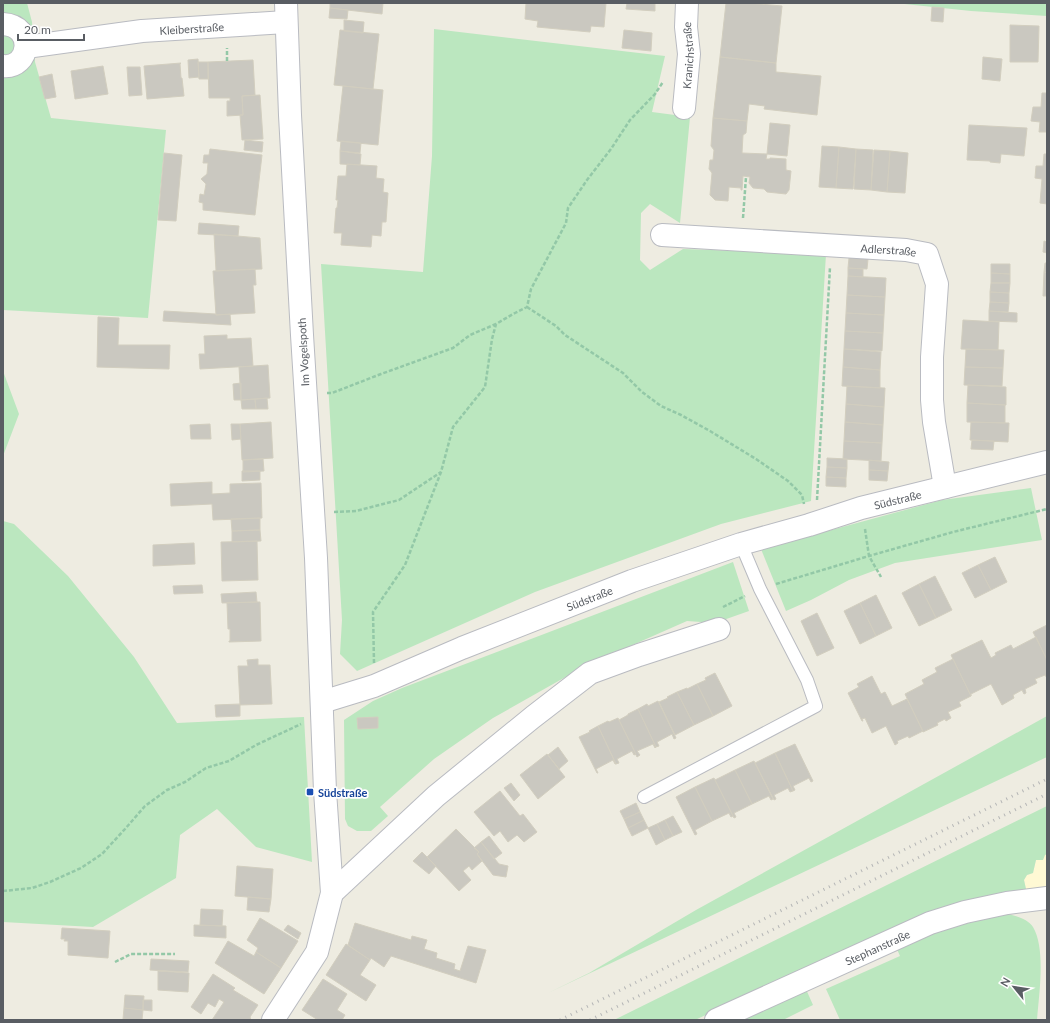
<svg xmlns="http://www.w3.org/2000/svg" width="1050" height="1023" font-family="Lato,sans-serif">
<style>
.commercial{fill:#fff9d4}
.green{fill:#bbe7bf}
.building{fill:#cac8c0;stroke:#d2cebf}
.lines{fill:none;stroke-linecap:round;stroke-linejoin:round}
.lane-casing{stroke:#b9bbc1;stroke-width:14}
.street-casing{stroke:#b9bbc1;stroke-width:24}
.path{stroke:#93c8a7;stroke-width:2.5;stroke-dasharray:4 2;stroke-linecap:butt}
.lane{stroke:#fff;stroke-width:12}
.street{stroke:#fff;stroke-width:22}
.rail{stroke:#b5b6b6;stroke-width:3;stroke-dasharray:1 5;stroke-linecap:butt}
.transit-dot{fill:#1a4fb4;stroke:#fff;stroke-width:1.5}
.labels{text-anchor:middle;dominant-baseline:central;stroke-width:3.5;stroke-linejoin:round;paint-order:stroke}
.street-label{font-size:11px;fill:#595d63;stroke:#fff}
.transit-label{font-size:11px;font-weight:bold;fill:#164399;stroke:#fff;text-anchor:start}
</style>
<rect width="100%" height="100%" fill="#eeece1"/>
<path class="commercial" d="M1045,854H1047V889L1029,890L1026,889L1024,880L1027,875L1033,873L1036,860Z"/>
<path class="green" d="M3,3H27L32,22L35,62L51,118L166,130L148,318L3,310Z
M895,3H1047V16L971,11Z
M434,29L665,56L652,112L690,117L680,223L650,204L641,213L640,260L650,270L683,249L826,254L811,501L721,524L535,592L357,671L340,654L342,620L321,264L423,272L432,156Z
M3,371L19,414L3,456Z
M1031,488L1042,540L895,563L849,580L811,600L786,611L761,549L942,500Z
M3,521L14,524L68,576L134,657L177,723L304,717L312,862L256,847L217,809L180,835L176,878L93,927L3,922Z
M733,562L749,611L715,623L687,621L585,666L493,718L434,759L380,807L388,816L371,831H357L348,826L345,819L344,720L373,701L402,688Z
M1047,716V757L548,993L589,973L696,910Z
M1047,806V854L1045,855L1043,860H1036L1033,873L1027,875L1024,880L1026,889L992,895L841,952L695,1020H614Z
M1008,914C1016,916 1028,919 1033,927C1046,949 1039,994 1037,1020H840L826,989L900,956L896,947L960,923Z
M805,987L813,1005L783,1020H734Z"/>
<path class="building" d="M330,3H383L382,14L330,8Z
M526,3H606L604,27L591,26L590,32L537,27L538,21L525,19Z
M627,3H655V11L626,9Z
M726,3H749L782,6L776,63L720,57Z
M932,7L944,8L943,22L931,21Z
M330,8L348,10L347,19L329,18Z
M344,20L364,22L363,33L344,31Z
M1010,25L1039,26L1038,62H1010Z
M340,30L379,34L373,89L334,85Z
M624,30L652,33L651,51L622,48Z
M720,57L776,63V72L821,76L817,115L764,109L765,106L749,104L747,121L713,118Z
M983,57L1002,59L1000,81L982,79Z
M198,59L199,77L189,78L188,60Z
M253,60L255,95L242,96L243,115L227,116V101H230V98H209L208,62Z
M198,62H208V79H199Z
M181,63L180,64L181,78H182L184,96L147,99L144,66Z
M103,66L108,94L75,99L71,71Z
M127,67H140L142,95L129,96Z
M52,74L56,97L45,99L39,77Z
M343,86L383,90L378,145L337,141Z
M1042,93H1047V132H1039L1040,122L1031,121L1033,107H1041Z
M260,95L263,139L242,140L240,115H243L242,96Z
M713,118L747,121L746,133L743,135L742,153L767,154L766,159H770V158L786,159V170L791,171L789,190L786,194L767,192L764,189L753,188L749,183L750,177L743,176L742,190H741V188L729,187L728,201L715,200L710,195L712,173L709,169L710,160H713L714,150L711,146Z
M770,123L790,125L787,156L767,154Z
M969,125L1027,128L1024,156L1001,154L1000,163L990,162V161L967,160Z
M245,140L263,142L262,152L244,150Z
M341,141L361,143L360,153L340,151Z
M822,146L839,147L836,188L819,187Z
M839,147L856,149L853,189L836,188Z
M210,149L262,155L255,215L203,210V203L199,202L200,194L204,195L206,184L201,179L207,174L208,163H203L204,155H209Z
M856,149L873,150L871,190L854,189Z
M874,150L890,151L887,192L871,190Z
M340,151L361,154L360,165L340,164Z
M890,151L908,153L905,193L887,192Z
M164,153L182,155L176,221L158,220Z
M1044,154H1047V204L1040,203L1042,179L1035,178L1036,166H1043Z
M347,164L377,166L376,178L384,179L383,192L388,193L386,222H382L381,236L372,235L371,247L341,245L342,233H334L336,208H337L338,200H336L338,176H346Z
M199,223L239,226L238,236L198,234Z
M214,234L260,238L262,269L216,271Z
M1044,241L1047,242V253L1043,252Z
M849,258L868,259L867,269L848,268Z
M1045,263H1047V273L1044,272Z
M991,264H1010V274L991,273Z
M848,268L863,269V277L848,276Z
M255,269L256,285H253L255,313L216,315L213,271Z
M1044,272L1047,273V296H1043Z
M991,273L1010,274V283H991Z
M848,276L886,278L885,297L847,295Z
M991,283H1010L1009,293L990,292Z
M990,292L1009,293V303L990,302Z
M847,295L885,297L884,315L846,313Z
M990,302L1009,303L1008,312L989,311Z
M164,311L216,314V315L230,314L231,325L163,321Z
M989,311L1017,313V322L989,321Z
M846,313L884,315L883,333L845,331Z
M98,317L119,318L118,345H170L169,369L97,367Z
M963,320L999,322L998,350L961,349Z
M845,331L883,333L882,351L844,349Z
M227,335V339L251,338L253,366L200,369L199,354H205L204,336Z
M844,349L881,352L880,370L843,367Z
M966,349L1004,350L1003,368L965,367Z
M268,365L270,398L241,400L239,367Z
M843,367L880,370V388L842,386Z
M965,367L1003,368L1002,386L964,385Z
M241,383V400H234L233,384Z
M968,385L1006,387V405L967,403Z
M847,386L885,388L884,407L846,404Z
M267,398L268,409H256L255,399Z
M255,399L256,409H242L241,400Z
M967,403L1005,405V423L967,422Z
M846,404L884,407L883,425L845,422Z
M271,422L273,458L242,460L240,424Z
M845,422L883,425L882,443L844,441Z
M971,422L1009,423L1008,442L970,440Z
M210,424L211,439H191L190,425Z
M231,424H240L241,439L232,440Z
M972,440L994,441L993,450L971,449Z
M844,441L882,443L881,461L843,459Z
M827,458L847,459V468L827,467Z
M263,459L264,471L243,472V460Z
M869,460L889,462L888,471L869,470Z
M827,467L847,468L846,478L826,477Z
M869,470L888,471L887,481L869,480Z
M242,471H260V480L242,481Z
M826,477L846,478V487L826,486Z
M212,482V494L230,493V484L261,483L262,518L213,520L212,504L171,506L170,484Z
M260,518V530L232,531L231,519Z
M260,530L261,541L232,542V531Z
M257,541L258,580L222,581L221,542Z
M194,543L195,564L153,566V545Z
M995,557L1007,582L991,590L978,565Z
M978,565L991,590L975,598L962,573Z
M935,576L952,610L936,618L919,584Z
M919,584L936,618L919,626L902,593Z
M202,585L203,593L174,594L173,586Z
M256,592L257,602L222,603L221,594Z
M876,595L892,628L876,636L860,603Z
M257,602H260L261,641L229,642V641H230V629H228L227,603Z
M860,603L876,636L860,644L844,611Z
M817,613L834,648L817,656L801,621Z
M1047,625V660L1033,632Z
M1036,637L1047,660V674H1046L1047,678L1045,675L1035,679L1037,683L1025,689L1026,693L1024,694L1022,690L1013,695L1014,698L1002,705L991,684L971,694V696L951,655L982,640L991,658L996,655L995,653L1011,645L1013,649Z
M258,659V665H270L272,704L240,705L238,666H248L247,660Z
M953,659L971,696L959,702L961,706L948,712L951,718L946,721L945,719L937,723L938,725L923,732L905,694L924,684L922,680L937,672L935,668Z
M715,673L732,706L713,716L697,684L706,680L705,678Z
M872,676L881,694L885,692L892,706L907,699L923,731L909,738L908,736L897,741L898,743L895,745L886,726L872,733L865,718L862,719L863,721H862L848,693L859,687L857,684Z
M697,684L713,716L694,725L677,692L687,688V689Z
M677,692L694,725L675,735L659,702L668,698L667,697Z
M658,701L676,738L674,739L672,734L657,742L659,746L656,747L638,709L647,704L648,706Z
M240,704V716L216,717L215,705Z
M638,709L656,747L655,748L653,744L637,751L640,755L637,757L619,720L628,715V714Z
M378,717V728L358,729L357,718Z
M618,718L636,754L634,755L632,751L617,759L619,763L616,764L598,726L608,721L609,722Z
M598,726L616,764H615L613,760L596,769L598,773H597L579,737L590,732L589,731Z
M795,744L813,781L811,782L809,778L793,786L795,790L793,791L775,753Z
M558,747L568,761L559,769L548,755Z
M775,753L793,791L790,792L788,788L774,795L776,799L774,800L755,763Z
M547,754L565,777L538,799L520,775Z
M754,761L773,799L771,800L769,796L752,804L735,770Z
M735,770L752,804L734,813L736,817L734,818L715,780Z
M714,778L733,816L731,817L729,813L712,821L695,787Z
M511,783L520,795L514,801L504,788Z
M695,787L712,821L695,830L697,834L695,835L676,797Z
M500,791L520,816L523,814L537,832L524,842L517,835L508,842L500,831L494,836L474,812Z
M636,803L640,812L624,819L620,811Z
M640,812L644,820L628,828L624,819Z
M673,816L682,832L673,836L665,820Z
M644,820L648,828L632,836L628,828Z
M665,820L673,836L665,840L657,824Z
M657,824L665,840L656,845L648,828Z
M456,829L479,852L477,854L482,861L472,870L469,866L463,871L471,880L459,891L427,857Z
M489,836L502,853L494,859L481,842Z
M481,842L499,864L508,866L506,877L493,875L477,854L479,852L474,848Z
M422,852L436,866L429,874L413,861Z
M237,866L273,869L271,899L235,896Z
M248,897L271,899L269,912L247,910Z
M201,909L223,910L222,926L200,925Z
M260,918L298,941L281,968L256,952L258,948L247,940Z
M355,923L411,940L412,936L427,940L424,949L437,953L436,958L455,964L454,969L460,971L468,946L486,950L476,983L391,956L384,967L371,958L370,960L348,945Z
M194,925L226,926V938L194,936Z
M288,925L301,933L298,939L284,930Z
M62,928L110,931L108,958L68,955V941H64L65,939H61Z
M228,941L254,956L256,952L281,968L264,994L215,963Z
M346,944L370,960L360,975L376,985L366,1001L326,975Z
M151,959L189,961L188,972L150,970Z
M158,971L189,973L188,992L158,990Z
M213,974L235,988L233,990L258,1005L250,1017L251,1020H212L224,1002L219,999L215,1007L208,1003L201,1014L191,1007Z
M323,979L347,994L337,1010L345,1015L342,1020H318L302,1010Z
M125,995L144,996L143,1010L124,1008Z
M143,1000H152V1011L143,1010Z
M124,1008L143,1010L142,1020L123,1019Z"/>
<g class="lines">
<g class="lane-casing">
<path id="lane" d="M644,797L816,706L807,680L760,589L741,544"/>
</g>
<g class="street-casing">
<g id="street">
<path d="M3,24C36,26 30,69 3,66"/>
<path id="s1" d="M26,47L142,31L286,22"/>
<path id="s2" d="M684,108L689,54L686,27L687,3"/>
<path id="s3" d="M662,235L906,250L927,254L937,284L932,357V400L934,422L945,487"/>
<path id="s4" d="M322,702L374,686L462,648L632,581L741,544L809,525L861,508L1047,462"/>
<path d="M332,893L436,796L533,717L590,673L639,655L719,629"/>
<path d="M273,1020L317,952L332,893L325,791L316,558L302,335L290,115L286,3"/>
<path id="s5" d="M716,1020L930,923L965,912L1007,903L1047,898"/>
</g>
</g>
<path class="path" d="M227,61V48
M743,218L746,177
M527,307L556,326L565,335L623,373L642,392L661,406L681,415L710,431L756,459L788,481L802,495L804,504
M327,393H332L381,374L453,348L470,335L496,324
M817,500L830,267
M334,512L356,511L399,500L441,472
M865,529L869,556L881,577
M776,584L869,556L953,532L1047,509
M723,607L745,596
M374,663L373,612L405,565L441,472L453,427L485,387L492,339L496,324L515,313L527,307L531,289L566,223L568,208L587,180L611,149L630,120L655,94L663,82
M3,891L32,888L50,882L81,868L102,854L125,829L145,806L167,790L185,782L206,768L229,761L256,745L301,724
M115,962L131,954H175"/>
<use href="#lane" class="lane"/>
<use href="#street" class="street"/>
<path class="rail" d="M560,1020L1047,779
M590,1020L1047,794"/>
</g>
<rect class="transit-dot" x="306" y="788" width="8" height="8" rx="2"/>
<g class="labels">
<g class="street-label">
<text stroke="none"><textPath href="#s1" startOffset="167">Kleiberstraße</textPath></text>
<text stroke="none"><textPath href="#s2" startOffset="53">Kranichstraße</textPath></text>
<text stroke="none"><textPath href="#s3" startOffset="227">Adlerstraße</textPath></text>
<text transform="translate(303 352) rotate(-93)">Im Vogelspoth</text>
<text stroke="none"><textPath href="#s4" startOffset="611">Südstraße</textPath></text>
<text stroke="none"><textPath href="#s4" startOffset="287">Südstraße</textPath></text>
<text stroke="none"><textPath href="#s5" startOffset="177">Stephanstraße</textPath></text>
</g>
<g class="transit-label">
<text x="318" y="792">Südstraße</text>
</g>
</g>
<rect width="1050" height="1023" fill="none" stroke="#595d63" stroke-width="8"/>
<g transform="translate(1014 987) rotate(300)" stroke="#ffffff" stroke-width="3" paint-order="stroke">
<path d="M0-3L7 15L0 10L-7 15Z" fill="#595d63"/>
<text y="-6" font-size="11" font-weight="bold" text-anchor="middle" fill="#595d63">N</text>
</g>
<path d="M18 34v6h66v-6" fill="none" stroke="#595d63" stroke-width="2"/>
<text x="24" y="34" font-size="12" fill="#595d63" stroke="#ffffff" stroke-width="3" paint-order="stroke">20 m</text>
</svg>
